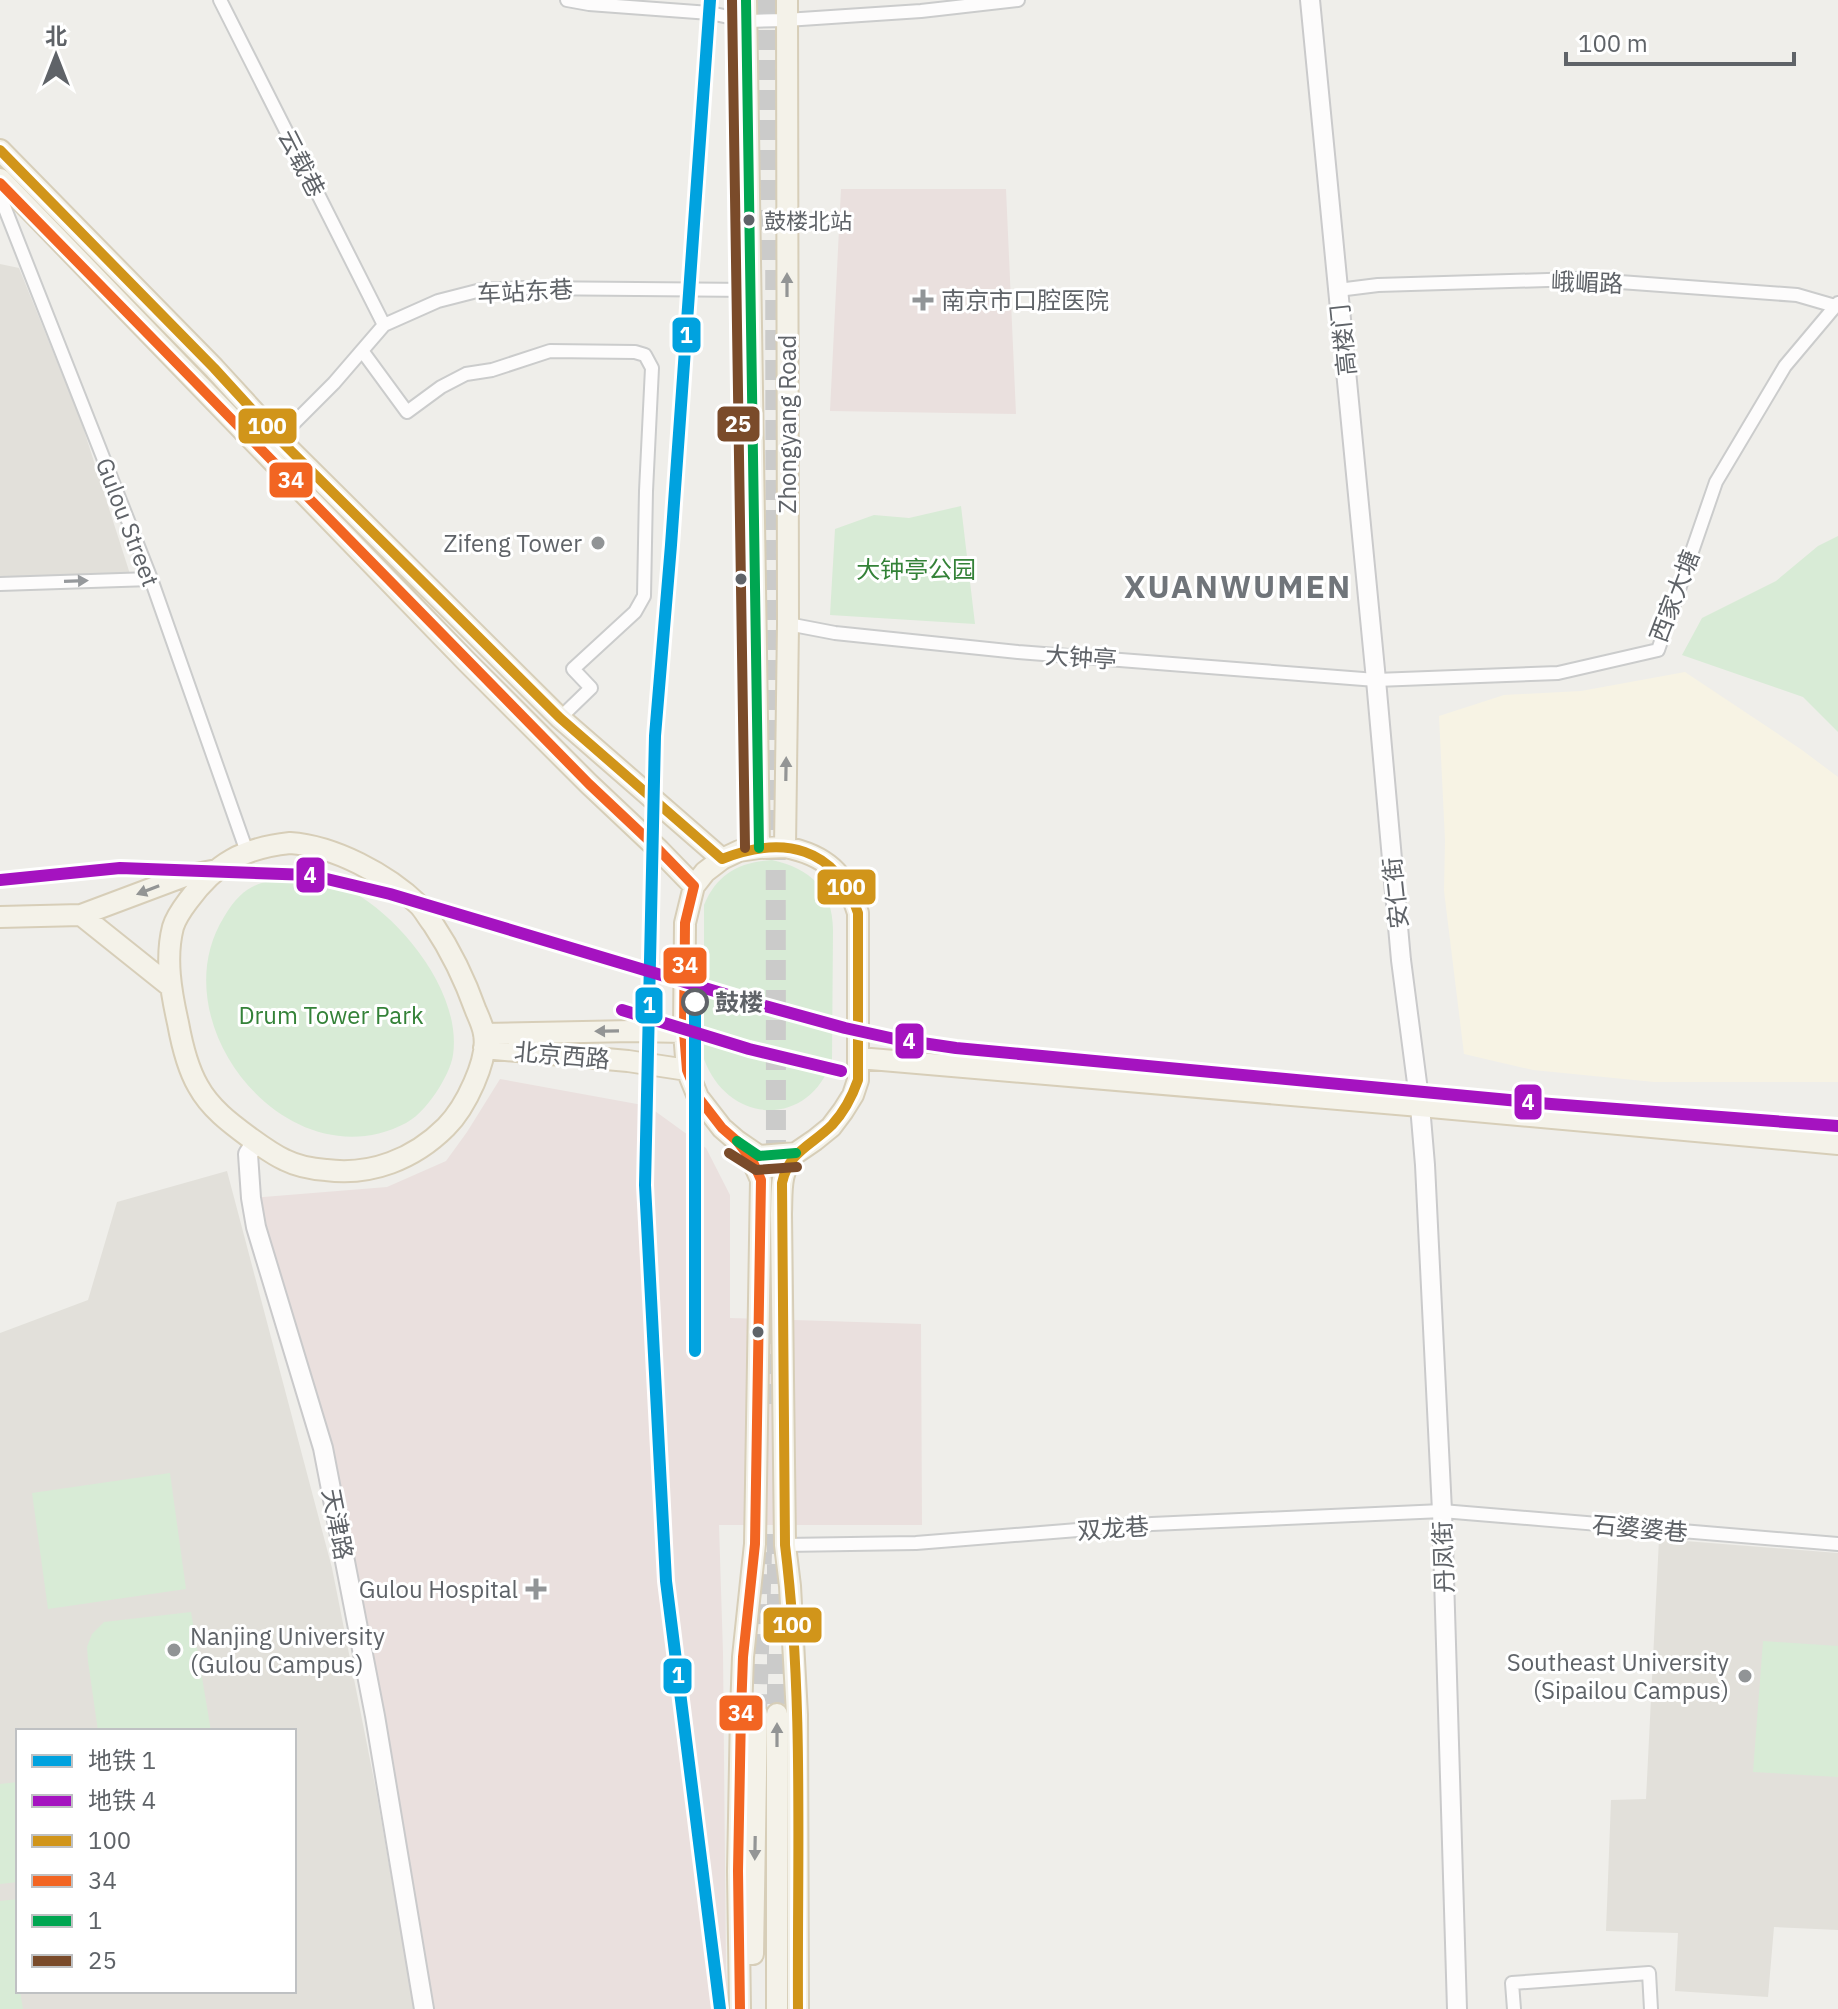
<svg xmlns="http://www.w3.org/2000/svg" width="1838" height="2009" font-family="'IBM Plex Sans','Noto Sans SC',sans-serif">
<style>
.commercial{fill:#f7f3e4}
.education{fill:#e2e0da;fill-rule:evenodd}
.medical{fill:#eae0de}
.green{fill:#d8ebd6}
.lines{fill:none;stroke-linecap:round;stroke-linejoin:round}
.primary-tunnel{stroke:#cbcbca;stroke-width:20;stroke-dasharray:20 10;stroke-linecap:butt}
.street-casing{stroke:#cbcccc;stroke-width:16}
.secondary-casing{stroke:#cacacb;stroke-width:22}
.primary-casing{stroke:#d7ceb8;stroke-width:24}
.street{stroke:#fdfcfc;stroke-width:12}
.secondary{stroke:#fdfcfc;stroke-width:18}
.primary{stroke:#f4f2e9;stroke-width:20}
.bus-1-casing{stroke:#fff;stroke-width:16}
.bus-2-casing{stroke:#fff;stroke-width:16}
.bus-3-casing{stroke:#fff;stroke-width:16}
.bus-4-casing{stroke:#fff;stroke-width:16}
.bus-1{stroke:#d1951a;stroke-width:10}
.bus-2{stroke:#f26522;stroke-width:10}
.bus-3{stroke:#00a651;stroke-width:10}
.bus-4{stroke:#7a4b2a;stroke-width:10}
.metro-1-casing{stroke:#fff;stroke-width:18}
.metro-2-casing{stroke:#fff;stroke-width:18}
.metro-1{stroke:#00a2df;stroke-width:12}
.metro-2{stroke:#a513c0;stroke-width:12}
.oneway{fill:#939595}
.oneway2{fill:#96999c}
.bus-dot{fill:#5f6368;stroke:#fff;stroke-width:3}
.poi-dot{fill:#919496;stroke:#fff;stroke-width:3}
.stop-dot{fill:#fff;stroke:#5f6368;stroke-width:4}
.labels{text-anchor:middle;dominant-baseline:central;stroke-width:6;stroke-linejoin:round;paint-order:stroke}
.bus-label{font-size:22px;fill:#5f6368;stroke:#fff;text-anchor:start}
.street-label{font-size:24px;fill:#5f6368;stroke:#fff}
.poi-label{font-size:24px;fill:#5f6368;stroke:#fff;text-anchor:end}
.park-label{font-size:24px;fill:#348238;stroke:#fff}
.stop-label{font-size:24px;font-weight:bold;fill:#5f6368;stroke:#fff;text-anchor:start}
.district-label{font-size:32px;font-weight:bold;letter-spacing:2px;fill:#70757a;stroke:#fff}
.line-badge{stroke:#fff;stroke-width:3}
.badge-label{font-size:22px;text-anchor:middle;font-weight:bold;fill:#fff}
</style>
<rect width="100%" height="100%" fill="#efeeea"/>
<path class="commercial" d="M1685,672L1802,750L1838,777V1082H1654L1533,1070L1464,1054L1444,891L1445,840L1439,716L1504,695L1581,691Z"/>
<path class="education" d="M0,264L19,268L81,421L130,574L0,579Z
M227,1171L332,1568L376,1790L414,2009H0V1333L88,1300L117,1202ZM18,1731H294V1991H18Z
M1659,1539L1838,1553V1930L1774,1927L1768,1997L1675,1991L1678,1933L1606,1931L1611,1800L1646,1799Z"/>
<path class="medical" d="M841,189H1006L1016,414L830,411Z
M500,1079L648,1106L706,1148L730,1195V1318L921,1324L922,1525H719L723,1653L726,1967L729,2009H427L332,1491L251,1198L387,1187L446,1161L467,1132Z"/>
<path class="green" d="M961,506L975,624L830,615L835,529L874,515L909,518Z
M1838,536V732L1803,697L1682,655L1702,618L1776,581L1818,546Z
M772,860C810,868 833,890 833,930L832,1060C809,1129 728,1125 704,1059V905C717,874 739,862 772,860Z
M294,879C314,881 335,882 353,892C403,920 462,994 453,1055C451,1067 445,1078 439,1088C430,1102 420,1115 406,1123C288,1185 158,1023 224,917C243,885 259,880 294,879Z
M170,1473L186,1589L48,1609L32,1493Z
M191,1612L211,1731H98L88,1661L87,1647L92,1634L104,1622Z
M1763,1641L1838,1646V1777L1753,1772Z
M18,1782V1882L0,1884V1784Z
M18,1899V1991H20L23,2009H0V1901Z"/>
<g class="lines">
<path class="primary-tunnel" d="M760,0L761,264
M775,0L776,1194
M767,1404L768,1320
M777,1534V1714
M757,1714L762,1552"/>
<g class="street-casing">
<path id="street" d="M220,0L384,325
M567,0L589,4L710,13L747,21L786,20L921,11L1018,0
M0,196L151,579L247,852
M1338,290L1378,285L1579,279L1797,295L1835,306
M363,352L407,412L441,387L466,374L492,370L550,351L635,352L645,355L652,368L646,491L644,596L635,612L573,669L591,688L560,718
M275,442L334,383L384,325L438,301L481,290L522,288L752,290
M0,584L151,579
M788,624L835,633L1018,652L1376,680L1558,673L1658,650L1716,482L1785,366L1838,303
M785,1545L916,1543L1152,1524L1442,1511L1838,1544
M1514,2009L1512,1983L1649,1973L1651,2009"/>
</g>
<g class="secondary-casing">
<path id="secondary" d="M1310,0L1376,680L1401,960L1420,1106L1425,1165L1442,1511L1457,2009
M256,1142L248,1154L251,1198L256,1227L323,1448L375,1716L424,2009"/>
</g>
<g class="primary-casing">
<path id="primary" d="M746,0L759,848
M0,150L214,368L279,439L560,718L722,859
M0,179L467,662L589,784L659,850L694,886
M290,843C334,846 387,874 419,905C424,910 428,918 433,924C451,951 465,980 476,1011C479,1018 483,1026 484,1034C489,1060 465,1108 446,1127C414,1159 371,1176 326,1170C312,1169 297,1166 285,1160C272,1154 260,1145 249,1137C230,1123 210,1108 198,1086C187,1067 182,1045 178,1023C171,992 165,958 173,927C176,917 182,909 188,901C216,863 243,848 290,843Z
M785,847L788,624L787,0
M785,847C826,855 846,874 858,913V1080L853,1095L843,1111L831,1127L815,1140L796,1153L759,1156L737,1141L722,1128L698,1097L687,1070L684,1032L685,923L694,886L705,872L722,859L739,851L759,848Z
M81,915L171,987
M0,917L81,915L185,876L217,870
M484,1034L633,1031L684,1032
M484,1048L628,1061L687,1070
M859,1058L1420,1106L1838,1144
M737,1141L753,1162L761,1180L755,1544L743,1657L741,1712L738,1871L740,2009
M796,1153C779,1172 782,1190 781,1214L785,1545L790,1586L797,1715L798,2009
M777,1714V2009
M753,1954L757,1714"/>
</g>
<use href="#street" class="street"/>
<use href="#secondary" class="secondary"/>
<use href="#primary" class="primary"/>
<g class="bus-1-casing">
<path id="bus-1" d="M0,150L214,368L279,439L560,718L722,859C783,835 836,846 858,913V1080C852,1097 844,1112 832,1125C811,1146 789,1151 782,1183L785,1545C804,1698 797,1855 798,2009"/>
</g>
<g class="bus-2-casing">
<path id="bus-2" d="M0,183L589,784L659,850L694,886L685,923L684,1032L687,1070L698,1097L722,1128L737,1141L753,1162L761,1180L755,1544L743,1657L741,1712L738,1871L740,2009"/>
</g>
<g class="bus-3-casing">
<path id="bus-3" d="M746,0L759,848
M737,1141L759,1156L796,1153"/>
</g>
<g class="bus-4-casing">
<path id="bus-4" d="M732,0L745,848
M729,1153L756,1170L797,1167"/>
</g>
<use href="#bus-1" class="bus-1"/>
<use href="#bus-2" class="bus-2"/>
<use href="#bus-3" class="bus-3"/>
<use href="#bus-4" class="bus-4"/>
<g class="metro-1-casing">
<path id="metro-1" d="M710,0L671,545L655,736L645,1185L666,1581L720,2009
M695,964V1351"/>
</g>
<g class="metro-2-casing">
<path id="metro-2" d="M0,880L120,868L310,875L390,894L765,1006L845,1028L895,1039L956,1048L1551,1104L1838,1126
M622,1010L749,1049L841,1071"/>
</g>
<use href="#metro-1" class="metro-1"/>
<use href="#metro-2" class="metro-2"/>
</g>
<defs><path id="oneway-solid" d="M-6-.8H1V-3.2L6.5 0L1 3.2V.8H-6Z" transform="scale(2)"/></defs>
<g class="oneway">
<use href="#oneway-solid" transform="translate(787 285) rotate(-90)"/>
<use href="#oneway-solid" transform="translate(786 769) rotate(-89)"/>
<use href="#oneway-solid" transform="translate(148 890) rotate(159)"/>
<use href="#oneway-solid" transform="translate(607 1031) rotate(179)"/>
<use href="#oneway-solid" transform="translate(777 1735) rotate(-90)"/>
<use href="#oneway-solid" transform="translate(755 1848) rotate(91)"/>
</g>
<use class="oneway2" href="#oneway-solid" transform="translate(76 581) rotate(-2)"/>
<g class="bus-dot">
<circle cx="749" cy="220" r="7"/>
<circle cx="741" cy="579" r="7"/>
<circle cx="758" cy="1332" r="7"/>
</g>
<g class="poi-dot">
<path d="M919 288h8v8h8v8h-8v8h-8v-8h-8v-8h8z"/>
<circle cx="598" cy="543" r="8"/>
<path d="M532 1577h8v8h8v8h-8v8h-8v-8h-8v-8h8z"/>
<circle cx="174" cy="1650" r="8"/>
<circle cx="1745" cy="1676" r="8"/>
</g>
<circle class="stop-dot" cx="695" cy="1002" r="12"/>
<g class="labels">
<g class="bus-label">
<text x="764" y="220">鼓楼北站</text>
</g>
<g class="street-label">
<text transform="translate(302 163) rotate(63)">云载巷</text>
<text transform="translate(1587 282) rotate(2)">峨嵋路</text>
<text transform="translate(525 291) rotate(-3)">车站东巷</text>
<text transform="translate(1343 340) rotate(-96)">高楼门</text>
<text transform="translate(787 424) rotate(-90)">Zhongyang Road</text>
<text transform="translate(128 522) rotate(69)">Gulou Street</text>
<text transform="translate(1674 596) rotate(-69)">西家大塘</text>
<text transform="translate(1081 657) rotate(4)">大钟亭</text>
<text transform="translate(1395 893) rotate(-96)">安仁街</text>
<text transform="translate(562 1055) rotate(5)">北京西路</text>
<text transform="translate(338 1524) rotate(79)">天津路</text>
<text transform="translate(1113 1528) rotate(-4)">双龙巷</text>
<text transform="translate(1640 1528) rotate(5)">石婆婆巷</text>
<text transform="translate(1443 1557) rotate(-92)">丹凤街</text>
</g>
<g class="poi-label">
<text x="941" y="300" text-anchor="start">南京市口腔医院</text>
<text x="582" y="543">Zifeng Tower</text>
<text x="518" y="1589">Gulou Hospital</text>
<text x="190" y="1636" text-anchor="start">Nanjing University<tspan x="190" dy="28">(Gulou Campus)</tspan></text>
<text x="1729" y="1662">Southeast University<tspan x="1729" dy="28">(Sipailou Campus)</tspan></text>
</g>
<g class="park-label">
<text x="916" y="569">大钟亭公园</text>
<text x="331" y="1015">Drum Tower Park</text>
</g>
<g class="stop-label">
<text x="715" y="1002">鼓楼</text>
</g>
<g class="district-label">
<text x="1238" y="586">XUANWUMEN</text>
</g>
</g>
<g class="line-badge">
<rect x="671" y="316" width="31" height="38" rx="8" fill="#00a2df"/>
<rect x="716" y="405" width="45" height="38" rx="8" fill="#7a4b2a"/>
<rect x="237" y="407" width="61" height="38" rx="8" fill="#d1951a"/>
<rect x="268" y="461" width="46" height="38" rx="8" fill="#f26522"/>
<rect x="295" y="856" width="31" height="38" rx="8" fill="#a513c0"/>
<rect x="816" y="868" width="61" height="38" rx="8" fill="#d1951a"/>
<rect x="662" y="946" width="46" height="39" rx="8" fill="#f26522"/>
<rect x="634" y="986" width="30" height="39" rx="8" fill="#00a2df"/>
<rect x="894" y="1022" width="31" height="38" rx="8" fill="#a513c0"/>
<rect x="1513" y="1083" width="30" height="38" rx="8" fill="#a513c0"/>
<rect x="762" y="1606" width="61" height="38" rx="8" fill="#d1951a"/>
<rect x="662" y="1657" width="31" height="38" rx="8" fill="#00a2df"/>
<rect x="718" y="1694" width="46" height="38" rx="8" fill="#f26522"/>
</g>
<g class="badge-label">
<text x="686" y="343">1</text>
<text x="738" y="432">25</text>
<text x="267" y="434">100</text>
<text x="291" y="488">34</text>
<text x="310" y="883">4</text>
<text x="846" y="895">100</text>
<text x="685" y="973">34</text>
<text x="649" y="1013">1</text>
<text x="909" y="1049">4</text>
<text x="1528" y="1110">4</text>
<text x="792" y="1633">100</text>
<text x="678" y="1683">1</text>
<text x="741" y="1721">34</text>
</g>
<rect x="16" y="1729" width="280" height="264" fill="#ffffff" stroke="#bfc1c3" stroke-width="2"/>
<rect x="32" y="1755" width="40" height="12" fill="#00a2df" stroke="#bfc1c3" stroke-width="2"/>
<text x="88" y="1769" font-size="24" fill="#5f6368">地铁 1</text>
<rect x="32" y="1795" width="40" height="12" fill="#a513c0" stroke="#bfc1c3" stroke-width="2"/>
<text x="88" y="1809" font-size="24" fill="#5f6368">地铁 4</text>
<rect x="32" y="1835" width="40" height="12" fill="#d1951a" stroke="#bfc1c3" stroke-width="2"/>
<text x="88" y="1849" font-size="24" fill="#5f6368">100</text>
<rect x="32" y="1875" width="40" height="12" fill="#f26522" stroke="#bfc1c3" stroke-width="2"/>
<text x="88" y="1889" font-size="24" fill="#5f6368">34</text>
<rect x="32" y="1915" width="40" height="12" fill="#00a651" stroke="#bfc1c3" stroke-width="2"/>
<text x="88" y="1929" font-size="24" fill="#5f6368">1</text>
<rect x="32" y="1955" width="40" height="12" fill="#7a4b2a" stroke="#bfc1c3" stroke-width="2"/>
<text x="88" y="1969" font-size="24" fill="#5f6368">25</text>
<g transform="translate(56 56)" stroke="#ffffff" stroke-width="6" paint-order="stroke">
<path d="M0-6L14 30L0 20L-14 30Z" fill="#5f6368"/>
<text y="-12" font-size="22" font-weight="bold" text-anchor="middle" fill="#5f6368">北</text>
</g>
<path d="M1566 52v12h228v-12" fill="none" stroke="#5f6368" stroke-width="4"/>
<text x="1578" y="52" font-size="24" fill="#5f6368" stroke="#ffffff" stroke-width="6" paint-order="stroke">100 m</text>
</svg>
